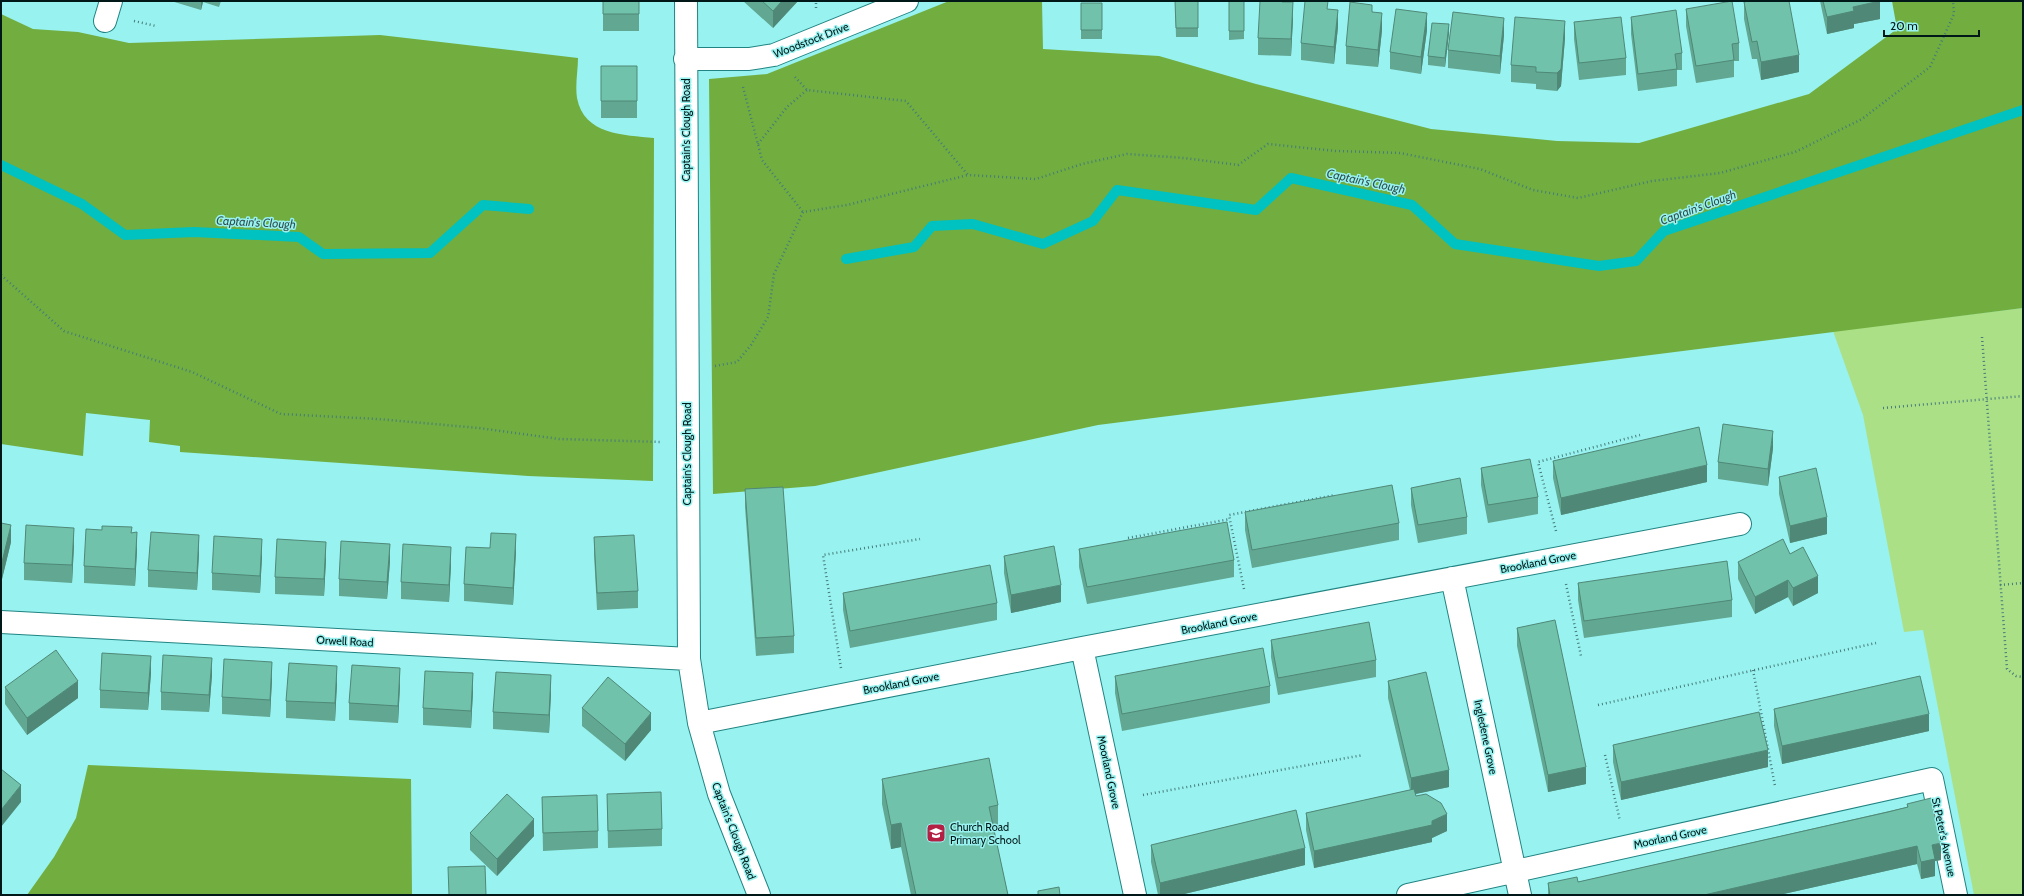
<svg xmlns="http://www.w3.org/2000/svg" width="2024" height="896" font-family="Cabin,sans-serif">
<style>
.green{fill:#abe087}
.forest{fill:#71ae3f}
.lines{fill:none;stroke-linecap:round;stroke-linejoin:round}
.stream{stroke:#00c2c0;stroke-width:10}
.minor-casing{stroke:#208482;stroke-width:24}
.path{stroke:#467c7a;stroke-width:2.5;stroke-dasharray:1 3;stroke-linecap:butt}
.minor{stroke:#fff;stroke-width:22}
.wall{fill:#61a792}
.shaded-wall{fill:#4f8877}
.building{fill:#71c2aa;stroke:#4f8877}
.labels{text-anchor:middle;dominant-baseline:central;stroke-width:3;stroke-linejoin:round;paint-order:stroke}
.street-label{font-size:11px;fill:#001817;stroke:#98f2f0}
.poi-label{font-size:11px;fill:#001817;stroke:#98f2f0;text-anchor:start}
.water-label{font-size:12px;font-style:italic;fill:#30504f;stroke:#98f2f0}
</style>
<rect width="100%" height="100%" fill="#98f2f0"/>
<path class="green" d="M2023,308V895H1974L1923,630L1904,632L1863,415L1833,331Z"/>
<path class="forest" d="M949,1H1042L1043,49L1159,56L1256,84L1431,129L1557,141L1639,143L1809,94L1897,29L1892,1H2023V308L1098,425L815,486L713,494L709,79L767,74Z
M1,14L33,29L78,32L129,43L380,35L578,58C578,70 575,85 577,98C584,135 624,135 654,138L653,481L528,476L180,452V446L149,442L150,420L86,413L83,456L1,444Z
M88,765L411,779L412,895H27L54,857L76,818Z"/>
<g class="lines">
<path class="stream" d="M1,165L82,204L125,235L194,232L299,237L323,254L430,253L483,205L529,209
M846,259L914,247L932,226L973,224L1043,244L1093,221L1117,190L1256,210L1291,178L1412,205L1455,244L1599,266L1636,261L1664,231L2023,110"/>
<g class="minor-casing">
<path id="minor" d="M686,1L689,659L699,723L719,794L759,895
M105,21L111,1
M685,59H749L774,55L907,1
M1452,578L1520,895
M1,622L689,659
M1082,648L1135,895
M699,723L1082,648L1740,524
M1408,895L1932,779L1956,895"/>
</g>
<path class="path" d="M816,8V1
M134,21L156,26
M795,77L807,90L906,101L968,175L1036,179L1082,164L1127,154L1184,158L1238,165L1268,144L1336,151L1400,153L1480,169L1533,190L1578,198L1652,181L1720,173L1795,152L1862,119L1930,67L1954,14L1953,1
M743,87L762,160L803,212
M758,144L787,107L807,90
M1,275L64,331L192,372L281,414L378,419L479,428L559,439L661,442
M1982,337L2007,669L2016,676L2023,677
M715,366L737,362L751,345L768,317L774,274L803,212L847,205L968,175
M1883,408L2023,396
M1556,531L1538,462L1640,435
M1128,538L1230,519
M1566,584L1581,656
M2000,585L2023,583
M1244,589L1229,515L1335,495
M841,668L823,555L920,539
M1753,670L1775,786
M1598,705L1876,643
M1605,755L1620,821
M1143,795L1363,755"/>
<use href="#minor" class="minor"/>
</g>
<path class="wall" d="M171,1H221L219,7L203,2L201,10Z
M603,1H639V31H603Z
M743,1H798L773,28Z
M1175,1H1198V37H1176Z
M1229,1H1244V39L1229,40Z
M1820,1H1880V19L1854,24V28L1827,34Z
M1282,2L1293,19L1291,56L1258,55V38Z
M1744,2L1799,72L1761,80L1757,59H1752L1744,19Z
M1081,3H1102V39H1081Z
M1328,9L1338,27L1334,64L1301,60V43Z
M1686,9L1739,43V61H1734V77L1696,83L1686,26Z
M1372,12L1382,30L1378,67L1346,64V46Z
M1631,17L1682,53V70H1677V86L1638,91L1631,34Z
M1574,22L1626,58V75L1579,80L1574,39Z
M1427,30L1421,74L1390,69V52Z
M1449,33L1445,67L1428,65V56Z
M1504,35L1500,74L1448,68V50Z
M1565,38L1561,86L1557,91L1536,89V84L1511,82V65Z
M601,66H637V118H601Z
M1773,448L1768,486L1718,479V462Z
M1553,461L1707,482L1561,515L1553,478Z
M1481,468L1538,497V514L1488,523L1481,485Z
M1779,477L1827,534L1790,543L1779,494Z
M1411,488L1467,517V534L1418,543L1411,505Z
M745,489L794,636V653L756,656L745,507Z
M1245,512L1399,523V540L1252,568L1245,530Z
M1,523L11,542L2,579H1Z
M132,533L137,550L135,586L84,583V566Z
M594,537L638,591V608L597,610L594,554Z
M74,545L72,583L24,580V563Z
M490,548L516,551L513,605L464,601V584Z
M1079,549L1234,560V577L1087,604L1079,567Z
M199,552L197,590L148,587V570Z
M1790,554L1818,593L1793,606L1788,597L1755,614L1738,579V562Z
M262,556L260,593L212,590V573Z
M1004,556L1061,602L1011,613L1004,573Z
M326,559L324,596L275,594V577Z
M390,561L387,599L339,596V579Z
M451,564L449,602L401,599V582Z
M1578,583L1732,600V617L1584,638L1578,600Z
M843,593L997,603V620L850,648L843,610Z
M1517,628L1586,784L1548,792L1517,646Z
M1271,640L1376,660V677L1278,695L1271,657Z
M151,673L148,710L100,708V690Z
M212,675L209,712L161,710V692Z
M1115,676L1270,686V703L1122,731L1115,693Z
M272,679L270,717L222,714V697Z
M1388,681L1449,787L1415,794L1416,796L1447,831L1432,838V842L1314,868L1306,830V813L1410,790L1388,698Z
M337,683L335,721L286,718V701Z
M400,685L398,723L349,720V703Z
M5,687L78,698L27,735L5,704Z
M473,691L471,728L423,725V708Z
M551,692L549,733L493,729V712Z
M582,708L651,730L625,761L582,726Z
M1774,709L1929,731L1782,764L1774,726Z
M1613,745L1768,767L1621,800L1613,762Z
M882,779L998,805V830L994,831L1008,895H911L901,847L891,849L882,804Z
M607,794L662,829V846L608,848Z
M542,797L598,831V848L543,851Z
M1907,804L1941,860L1935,861V876L1921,879L1917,864L1779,895H1548V883L1578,882L1907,807Z
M470,833L534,836L497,876L470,850Z
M1151,845L1305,865L1180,895H1158L1151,862Z"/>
<path class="shaded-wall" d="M201,1H203V2L201,10Z
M782,1H798L773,28V11Z
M1880,1V19L1854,24V28L1827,34V17L1853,7Z
M1293,2V19L1291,56V39Z
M1338,10V27L1334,64V47Z
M1382,13V30L1378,67V50Z
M1427,13V30L1421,74V57Z
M1504,18V35L1500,74V56Z
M1565,21V38L1561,86L1557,91V73Z
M1449,24V33L1445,67V58Z
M1799,55V72L1761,80V62Z
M1773,431V448L1768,486V469Z
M1707,465V482L1561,515V498Z
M1827,517V534L1790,543V526Z
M11,525V542L2,579V562Z
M74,528V545L72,583V565Z
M137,532V550L135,586V569Z
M516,534V551L513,605V588Z
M199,535V552L197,590V573Z
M262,539V556L260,593V576Z
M326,542V559L324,596V579Z
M390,544V561L387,599V582Z
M451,547V564L449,602V585Z
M1818,576V593L1793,606V588Z
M1788,580V597L1755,614V597Z
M1061,585V602L1011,613V595Z
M151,656V673L148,710V693Z
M212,658V675L209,712V695Z
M272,662V679L270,717V700Z
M337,666V683L335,721V703Z
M400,668V685L398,723V706Z
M473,673V691L471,728V711Z
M551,675V692L549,733V715Z
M78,681V698L27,735V718Z
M651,713V730L625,761V744Z
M1929,714V731L1782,764V746Z
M1768,750V767L1621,800V782Z
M1586,767V784L1548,792V775Z
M1449,770V787L1411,795V778Z
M21,785V802L1,827V810Z
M1447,814V831L1432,838V842L1314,868V851L1432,821Z
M534,819V836L497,876V859Z
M901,823V847L891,849V825Z
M1941,843V860L1935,861V876L1921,879V862L1932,845Z
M1917,846V864L1779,895H1704Z
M1305,848V865L1180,895H1160V883Z"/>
<path class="building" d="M603,1H639V14H603Z
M762,1H782L773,11Z
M1175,1H1198V28H1176Z
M1229,1H1244V31H1229Z
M1260,1H1282V2H1293L1291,39L1258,38Z
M1305,1H1328L1327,9L1338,10L1334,47L1301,43Z
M1732,1L1739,43L1732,44L1734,60L1696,66L1686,9Z
M1749,1H1789L1799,55L1761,62L1757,41L1752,42L1744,2Z
M1823,1H1880L1853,7L1854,11L1827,17Z
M1350,2L1372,5V12L1382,13L1378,50L1346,46Z
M1081,3H1102V30H1081Z
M1396,9L1427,13L1421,57L1390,52Z
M1676,10L1682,53L1675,54L1677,69L1638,74L1631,17Z
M1453,12L1504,18L1500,56L1448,50Z
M1515,17L1565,21L1561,69L1557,73L1536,72V67L1511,65Z
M1621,17L1626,58L1579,63L1574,22Z
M1432,23L1449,24L1445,58L1428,56Z
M601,66H637V101H601Z
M1723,424L1773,431L1768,469L1718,462Z
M1699,427L1707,465L1561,498L1553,461Z
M1530,459L1538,497L1488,505L1481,468Z
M1816,468L1827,517L1790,526L1779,477Z
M1460,478L1467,517L1418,525L1411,488Z
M1392,485L1399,523L1252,550L1245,512Z
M783,487L794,636L756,638L745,489Z
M1227,522L1234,560L1087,587L1079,549Z
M1,523L11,525L2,562H1Z
M26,525L74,528L72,565L24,563Z
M102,526L132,527L131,533L137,532L135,569L84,566L86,529L102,530Z
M151,532L199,535L197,573L148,570Z
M491,533L516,534L513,588L464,584L466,547L490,548Z
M634,535L638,591L597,593L594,537Z
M214,536L262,539L260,576L212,573Z
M277,539L326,542L324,579L275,577Z
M1783,539L1790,554L1803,547L1818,576L1793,588L1788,580L1755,597L1738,562Z
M341,541L390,544L387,582L339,579Z
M403,544L451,547L449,585L401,582Z
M1054,546L1061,585L1011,595L1004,556Z
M1727,561L1732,600L1584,621L1578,583Z
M990,565L997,603L850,631L843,593Z
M1555,620L1586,767L1548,775L1517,628Z
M1369,622L1376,660L1278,678L1271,640Z
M1263,648L1270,686L1122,714L1115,676Z
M56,650L78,681L27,718L5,687Z
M102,653L151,656L148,693L100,690Z
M163,655L212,658L209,695L161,692Z
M224,659L272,662L270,700L222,697Z
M289,663L337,666L335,703L286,701Z
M352,665L400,668L398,706L349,703Z
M425,671L473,673L471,711L423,708Z
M496,672L551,675L549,715L493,712Z
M1426,672L1449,770L1411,778L1388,681Z
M1920,676L1929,714L1782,746L1774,709Z
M608,677L651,713L625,744L582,708Z
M1759,712L1768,750L1621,782L1613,745Z
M989,758L998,805L989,807L1008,895H916L901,823L891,825L882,779Z
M1,769L21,785L1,810Z
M1414,789L1416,796L1426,794L1441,803L1447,814L1432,821V825L1314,851L1306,813Z
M661,792L662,829L608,831L607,794Z
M507,794L534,819L497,859L470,833Z
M597,795L598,831L543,833L542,797Z
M1931,798L1941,843L1932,845L1935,859L1921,862L1917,846L1704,895H1550L1548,883L1577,877L1578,882L1888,812L1908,807L1907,804Z
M1296,810L1305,848L1160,883L1151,845Z
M485,866L486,895H449L448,867Z
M1059,887L1060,895H1038V891Z"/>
<defs>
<g id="school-square" transform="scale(1)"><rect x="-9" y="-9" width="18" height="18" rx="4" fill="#b32044" stroke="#98f2f0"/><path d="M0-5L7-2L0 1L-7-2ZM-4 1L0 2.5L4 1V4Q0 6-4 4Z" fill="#fff"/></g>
</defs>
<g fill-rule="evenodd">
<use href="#school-square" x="936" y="833"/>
</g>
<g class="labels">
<g class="street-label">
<text transform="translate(811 40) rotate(-21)">Woodstock Drive</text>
<text transform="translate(686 130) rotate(-90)">Captain's Clough Road</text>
<text transform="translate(687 454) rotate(-90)">Captain's Clough Road</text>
<text transform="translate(1538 562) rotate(-11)">Brookland Grove</text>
<text transform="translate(1219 623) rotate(-11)">Brookland Grove</text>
<text transform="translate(345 641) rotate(3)">Orwell Road</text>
<text transform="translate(901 683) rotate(-11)">Brookland Grove</text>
<text transform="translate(1486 737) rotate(78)">Ingledene Grove</text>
<text transform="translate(1109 772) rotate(78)">Moorland Grove</text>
<text transform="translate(734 831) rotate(69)">Captain's Clough Road</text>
<text transform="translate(1670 837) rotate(-12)">Moorland Grove</text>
<text transform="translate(1944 837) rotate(78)">St Peter's Avenue</text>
</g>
<g class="poi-label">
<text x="950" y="827">Church Road<tspan x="950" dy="13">Primary School</tspan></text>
</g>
<g class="water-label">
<text transform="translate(1366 181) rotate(12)">Captain's Clough</text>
<text transform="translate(1698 207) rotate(-20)">Captain's Clough</text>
<text transform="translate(256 222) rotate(3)">Captain's Clough</text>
</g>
</g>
<rect width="2024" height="896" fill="none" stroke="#001817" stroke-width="4"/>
<path d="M1884 30v6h95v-6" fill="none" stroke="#001817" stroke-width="2"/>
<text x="1890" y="30" font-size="12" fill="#001817" stroke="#98f2f0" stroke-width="3" paint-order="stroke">20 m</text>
</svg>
